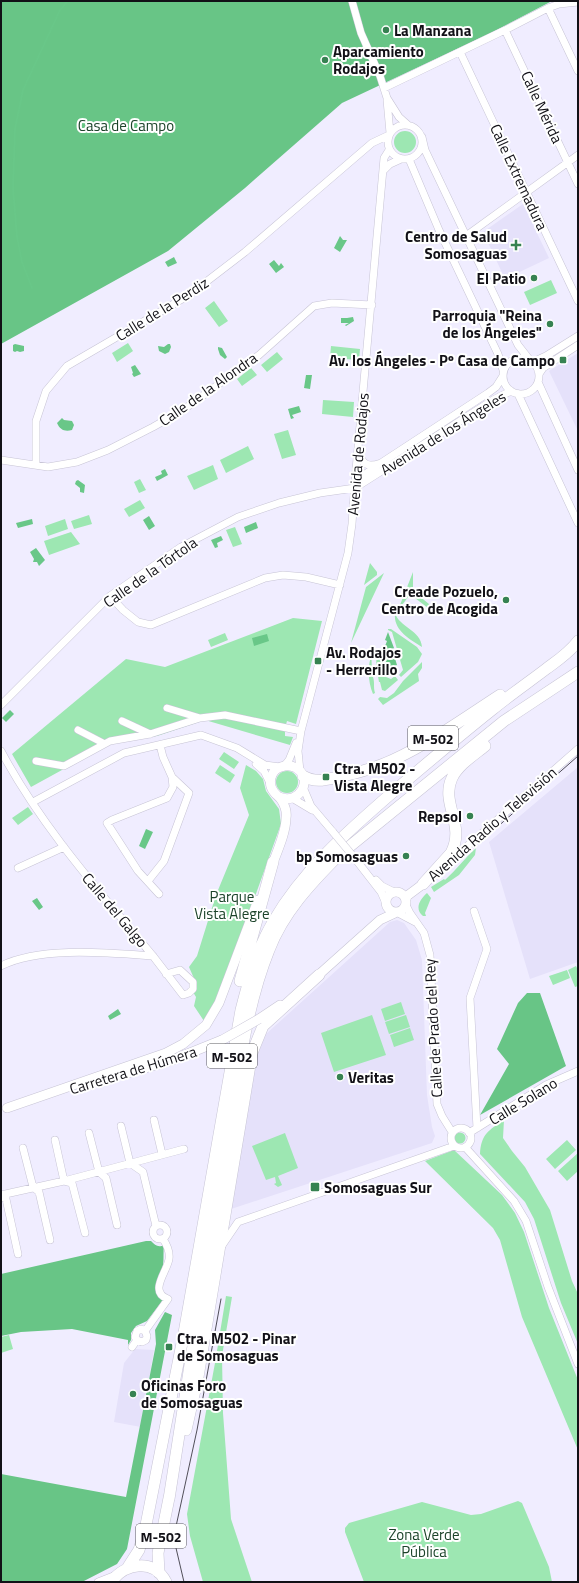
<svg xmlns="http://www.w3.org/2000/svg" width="579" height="1583" font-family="'Titillium Web',sans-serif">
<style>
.built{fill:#e5e1fa}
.green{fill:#9de7b2}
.forest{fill:#68c586}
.water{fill:#69c788}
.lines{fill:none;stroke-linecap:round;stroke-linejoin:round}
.stream{stroke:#69c788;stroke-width:2}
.minor-casing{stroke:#c7c4d5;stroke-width:8}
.secondary-casing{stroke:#c7c4d5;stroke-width:10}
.trunk-casing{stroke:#c7c4d5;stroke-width:12}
.minor{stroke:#fff;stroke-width:7}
.secondary{stroke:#fff;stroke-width:9}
.trunk{stroke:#fff;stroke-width:11}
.tram{stroke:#514f59;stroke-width:1}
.minor-bridge-casing{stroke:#c7c4d5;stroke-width:8;stroke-linecap:butt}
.secondary-bridge-casing{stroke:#c7c4d5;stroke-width:10;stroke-linecap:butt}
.minor-bridge{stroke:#fff;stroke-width:7}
.secondary-bridge{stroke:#fff;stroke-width:9}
.poi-dot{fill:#368251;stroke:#fff;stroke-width:1.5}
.labels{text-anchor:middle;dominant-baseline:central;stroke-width:4;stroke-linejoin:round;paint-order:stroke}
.shield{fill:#fff;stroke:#59585d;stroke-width:1}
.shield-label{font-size:14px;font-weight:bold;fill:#121117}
.poi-label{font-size:15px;font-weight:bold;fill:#121117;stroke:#fff;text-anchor:start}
.street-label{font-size:15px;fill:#121117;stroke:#fff}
.park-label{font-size:15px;fill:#1c432a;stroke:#fff}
</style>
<rect width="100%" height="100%" fill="#f0edff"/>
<path class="built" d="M523,204L549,258L505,279L483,232Z
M578,353V431L549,371Z
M578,767V962L530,979L489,842Z
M397,920L404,923L416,940L422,960L427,1095L432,1127L435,1136L432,1143L231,1209L256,1059L266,1034L390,922Z
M135,1349L154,1350L141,1427L114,1422L124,1363Z"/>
<path class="green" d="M394 142a11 11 0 1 1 22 0a11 11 0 1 1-22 0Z
M551,280L557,293L530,305L524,292Z
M214,301L228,321L219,327L205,308Z
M128,343L133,351L117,362L112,353Z
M331,346L360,349L359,360L330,358Z
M277,352L283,359L267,372L261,365Z
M251,368L257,375L242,386L237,379Z
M323,400L354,402L353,417L322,414Z
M288,430L296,455L282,459L274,434Z
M248,446L254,459L226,473L220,460Z
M213,465L218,479L194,490L187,476Z
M140,479L146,490L139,493L134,482Z
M140,500L145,508L129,517L124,509Z
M89,515L92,524L74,529L71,521Z
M65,519L68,529L48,536L45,526Z
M235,527L242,544L233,547L226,530Z
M71,532L80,544L49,555L44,541Z
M370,563L377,572V575L364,585Z
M413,572V591L429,604L432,611L411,595L409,596L398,610Z
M384,573L351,643L366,587Z
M395,613C399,627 421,630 422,647C409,639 393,630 395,613Z
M293,618L322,621L296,724L287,721L285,728V736L293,737L290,745L205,720L157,736L113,742L31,787L12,754L126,659L165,667Z
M388,629H391L417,647L422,654L418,662L401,677L399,675L403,670L392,632L388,630Z
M225,633L228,640L211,647L208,640Z
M379,650L386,677L391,679L395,676L398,680L385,691L382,690L380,682H379C377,670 374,661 379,650Z
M372,654C371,662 372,669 373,677C375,683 373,687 375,693L373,694C368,682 367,666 372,654Z
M422,662V668L418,674L419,681L383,705L378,699L380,697L387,698L394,693L403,681Z
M224,752L239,762L234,769L219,759Z
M220,765L235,775L230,783L215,773Z
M246,765L256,771L263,779L266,791L279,809L281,824L229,969L207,1020L204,1021L194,1006L196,997L193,992L196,983L189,967L197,956L216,895L249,815L240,788Z
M276 782a11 11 0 1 1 22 0a11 11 0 1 1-22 0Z
M28,807L33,814L18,825L12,818Z
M476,848L475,855L459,875L434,892L431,887L444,879L445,880C456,870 465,858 476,848Z
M427,893L431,898L425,913L426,916H423C414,909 420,899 427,893Z
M576,966L578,970V986L575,987L568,970Z
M567,970L570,978L553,985L549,976Z
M401,1002L405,1014L385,1021L381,1009Z
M372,1015L386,1055L334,1072L321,1033Z
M406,1015L410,1027L389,1034L385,1022Z
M410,1028L414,1040L394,1047L390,1035Z
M504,1120L503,1138L512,1151L525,1167L550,1210L572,1281L578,1294V1344L561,1303L534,1219L525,1202L480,1154C481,1134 489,1130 504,1120Z
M454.5 1138a5.5 5.5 0 1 1 11 0a5.5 5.5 0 1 1-11 0Z
M285,1133L298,1168L278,1176L282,1185L278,1187L274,1184L276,1183L275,1177L266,1180L252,1146Z
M567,1140L576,1150L555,1169L546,1159Z
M454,1150L502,1195L515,1213L524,1232L549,1308L578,1380V1450L522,1317L500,1240L493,1228L425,1161Z
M578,1153V1171L567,1181L558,1171Z
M226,1296L232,1297L222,1356L223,1413L231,1519L252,1582H203L190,1536L187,1514L215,1363Z
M9,1335L13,1349L1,1353V1337Z
M518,1501L522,1503L549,1567L552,1582H364L345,1532V1528L349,1523L422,1502L471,1515L481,1514Z"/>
<path class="forest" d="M1,1H552L493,32L342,103L245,188L168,251L1,344Z
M527,993H540L566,1066L480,1115L509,1064L497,1049L518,1003Z
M146,1241H151C155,1245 158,1248 164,1245C163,1252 164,1259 163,1265C161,1280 147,1287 163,1300L147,1321L136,1326L131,1333V1340L128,1345V1340L72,1329L21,1332L1,1336V1274Z
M165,1312L172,1315L127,1549L117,1564L82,1582H1V1474L126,1497L156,1344L155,1330Z"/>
<path class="water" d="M340,236L343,240H347L340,252L334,248Z
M174,257L177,263L168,267L165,262Z
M274,260L279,266L281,263L284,267L276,273L269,264Z
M353,317L354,321L346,326L345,325L349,323H341V318H347Z
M15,344L24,346V351L20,352L17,351L15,352L13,351V345Z
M168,344H170L171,347L169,352L165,354L159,351L158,346L164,347Z
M218,347L222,348L227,357L225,359L220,355L218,349Z
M135,365L141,374L134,377L132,374L133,373L131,367Z
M306,375H312L310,389L304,388Z
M299,406L301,412L292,415L294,418L291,419L288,409Z
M62,418L64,420L72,421L74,425L72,430C65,432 60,430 57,423Z
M165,469L168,475L157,481L155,477L162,474L161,471Z
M78,480L85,485L84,493L80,492V488L75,484L76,481Z
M149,516L155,526L149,530L143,520Z
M32,519L33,524L18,528L16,523Z
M256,522L258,528L246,533L244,527Z
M221,536L223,540L217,543L218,547L215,548L211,540Z
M36,548L45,560L39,566L37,562H33L34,559L30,552Z
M388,632L394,648L392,649L397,665L392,667L394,671L389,673L382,654L387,641L385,640Z
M267,634L269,641L254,646L252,638Z
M10,710L14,714L6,722L2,718Z
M146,829L153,832L145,849L139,846Z
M37,898L43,907L39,910L32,901Z
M118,1009L121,1014L110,1020L108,1016Z"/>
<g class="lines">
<path class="stream" d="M32,288L22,262L17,237L13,188L15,129L23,90L60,10L68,1"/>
<g class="minor-casing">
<path id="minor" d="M352,1L361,33L380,76L387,98L399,117L408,125
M548,8L578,71
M505,30L578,184
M460,52L578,301
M384,88L505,30L548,8L559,4L578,2
M387,100L390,133
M388 142a17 17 0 1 1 34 0a17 17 0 1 1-34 0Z
M422,137L425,150L518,345L529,359
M409,159L439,230L498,354L503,370
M383,171L390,164L401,159
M466,236L578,155
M503 376a18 18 0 1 1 36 0a18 18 0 1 1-36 0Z
M533,362L546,356L578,336
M539,374L543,368L578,345
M538,382L578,470
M518,394L578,523
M359,453C363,466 369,467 381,463L488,393L496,387L503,376
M1,460L48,467L77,462L108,450L153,427L183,410L259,355L314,306L332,303L372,305
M36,465V421L46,391L67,366L189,295L245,252L372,143L389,135
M355,481L378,465
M110,596L123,610L138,622L151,625L265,578L283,575L306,577L340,585
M1,705L110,596L181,547L238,517L279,503L320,493L355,488L493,400L511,391
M167,708L200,718
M122,721L150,734
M78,730L103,743
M1,751C41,826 99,891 153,956L183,995L189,993L193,989V982L180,970L166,974
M36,761L64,766L110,741L150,734L200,718L225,715L301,731
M256,764L264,771L270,783
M285,765L289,760L296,743
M300,771L298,751L301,731L348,553L352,524L355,481L384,158L389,150
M303,787L311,806L333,832
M292,798L312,810
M33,802L124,753L201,735L237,748L265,765L280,767
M353,856L381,892L385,901
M449,862L578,749
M18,868L64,847
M376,880L382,886L394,892
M148,881L164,861L189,793L172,777
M159,894L138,871L107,823L112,820L167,798L173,787L172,777L163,757L160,745
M406,905L410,913L424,933L430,955L437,1104L442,1116L452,1132
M474,911L487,949L470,998L477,1128
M398,913L415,922
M1,966C40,946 110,953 153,956
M154,1120L162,1154
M121,1126L130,1163L143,1172L156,1226
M451 1138a10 10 0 1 1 20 0a10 10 0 1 1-20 0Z
M89,1133L99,1172L106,1178L117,1225
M469,1133L546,1085L578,1071
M55,1140L64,1181L72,1183L85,1233
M465,1147L514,1201L526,1221L548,1287L578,1364
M23,1148L33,1187L39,1192L50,1240
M1,1195L64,1181L184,1149
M1,1197L6,1199L18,1254
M153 1232a7 7 0 1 1 14 0a7 7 0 1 1-14 0Z
M221,1247L238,1222L454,1146
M145,1331L168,1299C148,1292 167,1272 169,1259C170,1252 167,1245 163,1239
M137,1340L142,1342L146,1340L147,1336L145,1331
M137,1340L135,1337L137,1331L141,1329L145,1331
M132,1347L137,1340
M98,1582L116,1575"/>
</g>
<g class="secondary-casing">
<path id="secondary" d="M271,868C276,854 286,833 286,818C287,812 285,806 282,801C280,797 276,795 274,792C267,783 271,770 281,767C286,765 291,765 296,768C314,778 300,806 279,797
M386 902a10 10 0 1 1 20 0a10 10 0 1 1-20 0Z
M406,899L407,896L423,884
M314,979L380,920L395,913
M259,1019L280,1005
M121,1075L170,1061L222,1040
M7,1108L166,1053L183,1044L206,1025L219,1003L258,900"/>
</g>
<g class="trunk-casing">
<path id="trunk" d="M303,776C315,783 325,780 338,777C357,773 376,768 393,760C430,743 466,717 500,695
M423,884L451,853C466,825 440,803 452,778C458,765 474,755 485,746
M240,981L273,862
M186,1430L198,1377L252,1053L263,1026L319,975
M169,1499C187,1381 206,1264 226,1146C237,1083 245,1009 269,950C283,913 311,883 339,855L504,721L578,672
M128,1567L139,1550L145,1530L184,1333L241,1010C249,979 257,949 273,922C303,870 348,831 393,792C426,764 459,736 493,709C510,695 529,682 546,669C558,660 569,653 578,641
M159,1573L158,1553L170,1493
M111,1582C125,1563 154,1558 166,1582"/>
</g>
<use href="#minor" class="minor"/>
<use href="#secondary" class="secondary"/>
<use href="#trunk" class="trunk"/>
<path class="tram" d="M495,829L578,756
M184,1582L176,1548L175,1531L197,1430L221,1299"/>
<g class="minor-bridge-casing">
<path id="minor-bridge" d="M333,832L353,856"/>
</g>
<g class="secondary-bridge-casing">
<path id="secondary-bridge" d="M222,1040L259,1019"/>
</g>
<use href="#minor-bridge" class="minor-bridge"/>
<use href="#secondary-bridge" class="secondary-bridge"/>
</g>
<g class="poi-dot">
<circle cx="386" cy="30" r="4"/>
<circle cx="325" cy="60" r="4"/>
<path d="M514 239h4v4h4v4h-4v4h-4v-4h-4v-4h4z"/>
<circle cx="534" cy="278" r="4"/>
<circle cx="550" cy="324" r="4"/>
<rect x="559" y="356" width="8" height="8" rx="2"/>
<circle cx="506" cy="600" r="4"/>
<rect x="314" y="657" width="8" height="8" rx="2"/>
<rect x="322" y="773" width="8" height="8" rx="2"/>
<circle cx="470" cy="816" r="4"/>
<circle cx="406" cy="856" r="4"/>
<circle cx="340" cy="1077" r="4"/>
<rect x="310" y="1182" width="10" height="10" rx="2"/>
<rect x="165" y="1343" width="8" height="8" rx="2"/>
<circle cx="133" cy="1394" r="4"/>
</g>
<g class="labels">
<g class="shield">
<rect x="408" y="726" width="50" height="24" rx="3"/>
<rect x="207" y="1044" width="50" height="24" rx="3"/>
<rect x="136" y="1524" width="50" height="24" rx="3"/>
</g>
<g class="shield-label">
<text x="433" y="738">M-502</text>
<text x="232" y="1056">M-502</text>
<text x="161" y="1536">M-502</text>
</g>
<g class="poi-label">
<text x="394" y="30">La Manzana</text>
<text x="333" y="51">Aparcamiento<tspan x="333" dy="17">Rodajos</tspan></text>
<text x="507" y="236" text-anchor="end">Centro de Salud<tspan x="507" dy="17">Somosaguas</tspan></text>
<text x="526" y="278" text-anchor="end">El Patio</text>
<text x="542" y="315" text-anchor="end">Parroquia "Reina<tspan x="542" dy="17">de los Ángeles"</tspan></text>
<text x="555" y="360" text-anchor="end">Av. los Ángeles - Pº Casa de Campo</text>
<text x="498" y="591" text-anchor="end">Creade Pozuelo,<tspan x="498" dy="17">Centro de Acogida</tspan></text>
<text x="326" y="652">Av. Rodajos<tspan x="326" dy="17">- Herrerillo</tspan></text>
<text x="334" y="768">Ctra. M502 -<tspan x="334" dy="17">Vista Alegre</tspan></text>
<text x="462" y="816" text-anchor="end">Repsol</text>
<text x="398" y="856" text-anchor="end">bp Somosaguas</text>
<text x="348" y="1077">Veritas</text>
<text x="324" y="1187">Somosaguas Sur</text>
<text x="177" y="1338">Ctra. M502 - Pinar<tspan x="177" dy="17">de Somosaguas</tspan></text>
<text x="141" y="1385">Oficinas Foro<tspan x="141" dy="17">de Somosaguas</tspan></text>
</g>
<g class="street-label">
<text transform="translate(542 107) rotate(65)">Calle Mérida</text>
<text transform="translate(519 177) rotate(65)">Calle Extremadura</text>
<text transform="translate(162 309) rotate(-32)">Calle de la Perdiz</text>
<text transform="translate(208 389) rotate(-35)">Calle de la Alondra</text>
<text transform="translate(443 433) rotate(-32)">Avenida de los Ángeles</text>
<text transform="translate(358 454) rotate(-85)">Avenida de Rodajos</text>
<text transform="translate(150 572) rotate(-35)">Calle de la Tórtola</text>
<text transform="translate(492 824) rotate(-41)">Avenida Radio y Televisión</text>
<text transform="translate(115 910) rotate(50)">Calle del Galgo</text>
<text transform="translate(433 1028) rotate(-93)">Calle de Prado del Rey</text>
<text transform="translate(133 1070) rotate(-17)">Carretera de Húmera</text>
<text transform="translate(523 1101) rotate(-31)">Calle Solano</text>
</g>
<g class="park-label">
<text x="126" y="125">Casa de Campo</text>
<text x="232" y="896">Parque<tspan x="232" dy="17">Vista Alegre</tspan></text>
<text x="424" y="1534">Zona Verde<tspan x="424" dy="17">Pública</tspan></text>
</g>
</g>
<rect width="579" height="1583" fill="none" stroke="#121117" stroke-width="4"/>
</svg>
